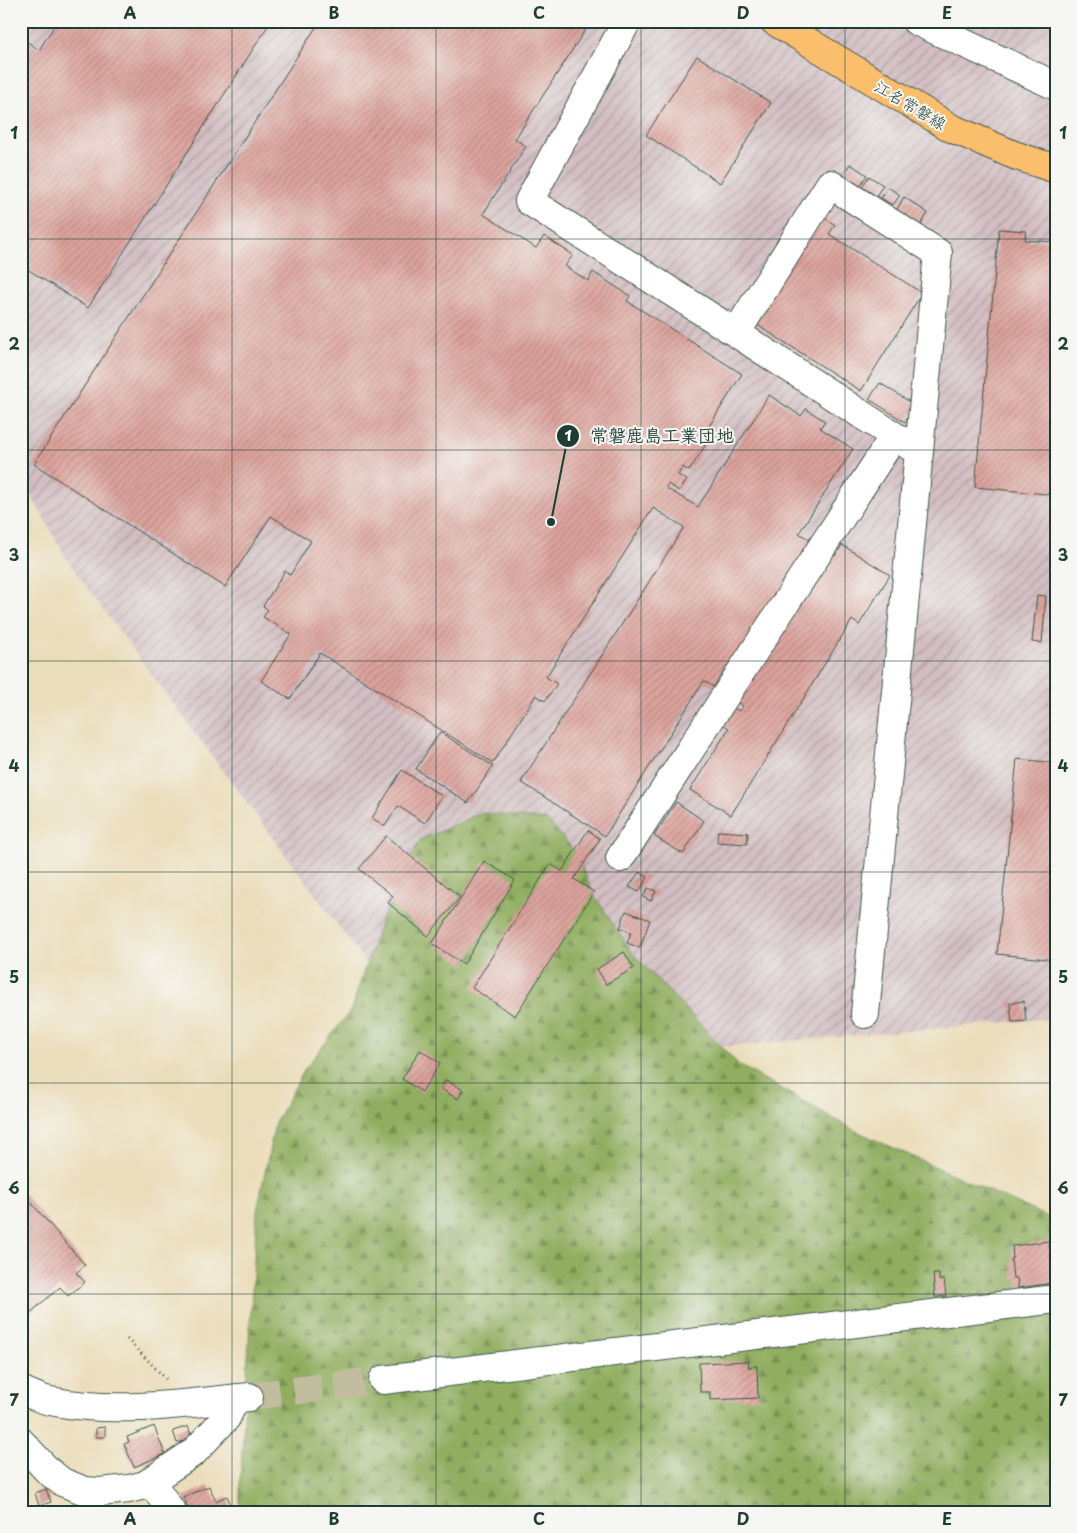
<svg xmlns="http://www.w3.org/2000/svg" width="1077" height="1533" font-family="'Playpen Sans','Klee One',sans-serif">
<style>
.industrial{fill:url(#industrial-furrows)}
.forest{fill:url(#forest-firs);stroke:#58764a}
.building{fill:url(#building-hatch)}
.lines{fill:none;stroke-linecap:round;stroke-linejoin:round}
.minor-tunnel{stroke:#c2bd9f;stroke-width:28;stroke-dasharray:28 14;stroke-linecap:butt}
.minor-casing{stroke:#3e5548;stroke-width:30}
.major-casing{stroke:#3e5548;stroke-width:30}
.path{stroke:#3e5548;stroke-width:3;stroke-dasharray:1 4;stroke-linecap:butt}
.minor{stroke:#fff;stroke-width:28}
.major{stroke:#fabe6d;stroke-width:28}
.grid{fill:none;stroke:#1f3d34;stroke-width:1;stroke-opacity:0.55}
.labels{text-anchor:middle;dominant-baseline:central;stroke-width:4;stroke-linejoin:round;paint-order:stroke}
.street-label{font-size:16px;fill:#1f3d34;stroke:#f6f6f2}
.leader{fill:none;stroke:#1f3d34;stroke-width:2}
.callout-dot{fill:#1f3d34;stroke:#f6f6f2;stroke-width:2}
.mark-label{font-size:15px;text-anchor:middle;font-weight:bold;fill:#fff}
.callout-label{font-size:18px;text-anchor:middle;font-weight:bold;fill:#1f3d34;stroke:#f6f6f2;stroke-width:4;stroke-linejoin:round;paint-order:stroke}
.neatline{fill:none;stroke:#1f3d34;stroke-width:2}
.grid-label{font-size:16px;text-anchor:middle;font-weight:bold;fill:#1f3d34}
</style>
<defs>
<pattern id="industrial-furrows" width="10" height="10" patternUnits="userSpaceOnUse" patternTransform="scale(1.25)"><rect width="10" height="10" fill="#d2bec2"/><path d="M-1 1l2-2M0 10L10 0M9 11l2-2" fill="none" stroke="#aa9c9e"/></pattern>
<pattern id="forest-firs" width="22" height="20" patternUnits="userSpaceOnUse" patternTransform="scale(1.25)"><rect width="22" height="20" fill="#91ae61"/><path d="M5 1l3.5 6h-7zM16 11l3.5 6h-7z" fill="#768f51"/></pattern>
<pattern id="building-hatch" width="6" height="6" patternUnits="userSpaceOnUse" patternTransform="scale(1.25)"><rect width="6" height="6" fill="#dda39c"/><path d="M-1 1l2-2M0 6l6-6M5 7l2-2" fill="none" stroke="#b38680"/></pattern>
</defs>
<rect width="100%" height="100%" fill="#f6f6f2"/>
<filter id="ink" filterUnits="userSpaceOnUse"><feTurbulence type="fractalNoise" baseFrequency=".02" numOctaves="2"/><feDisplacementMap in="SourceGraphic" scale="10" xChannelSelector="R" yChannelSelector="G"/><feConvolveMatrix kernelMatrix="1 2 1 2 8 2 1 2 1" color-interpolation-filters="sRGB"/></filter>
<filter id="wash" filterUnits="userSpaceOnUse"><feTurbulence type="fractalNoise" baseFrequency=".0096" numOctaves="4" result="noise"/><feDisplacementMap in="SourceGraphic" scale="20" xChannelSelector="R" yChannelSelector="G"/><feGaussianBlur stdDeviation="1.12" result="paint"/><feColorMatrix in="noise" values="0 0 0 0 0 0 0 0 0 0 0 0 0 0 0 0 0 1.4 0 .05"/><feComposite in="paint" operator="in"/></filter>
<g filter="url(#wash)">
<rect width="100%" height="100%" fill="#ebddba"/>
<path class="industrial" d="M21,21H1056V1018L446,1071L71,566L21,478Z"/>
<path class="forest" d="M482,813L547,820L575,852L594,895L633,954L739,1065L856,1131L1056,1221V1512H240V1484L257,1211L275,1123L305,1069L351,1010L381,921L420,840Z"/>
<g id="blocks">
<path class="building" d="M57,21H271L88,308L21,265V48L26,41L39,50Z
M320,21H591L515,139L526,146L483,214L536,248L544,236L573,255L565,266L588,281L593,272L630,296L627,301L742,374L704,434L710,438L689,471L683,467L678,475L687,480L679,491L668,484L666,488L698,507L769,395L801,416L806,409L825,421L820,428L853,449L799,533L835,556L842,545L890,575L859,625L852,620L731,815L690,790L729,728L721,723L731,706L739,711L743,706L704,681L605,836L521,782L684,527L653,508L546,677L557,684L545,701L536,695L493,763L320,653L290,699L261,681L291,634L263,617L268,610L263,606L285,571L290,575L311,541L271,516L225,587L34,464Z
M697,56L771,103L720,183L646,135Z
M850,164L867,175L860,186L843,175Z
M869,176L883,185L876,196L862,187Z
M888,187L900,195L893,205L881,198Z
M904,197L928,213L920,226L896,211Z
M820,215L835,225L829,234L922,293L861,391L748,319Z
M999,229L1026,231L1025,240L1056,242V495L975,487Z
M880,383L916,406L905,422L869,399Z
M1037,595L1046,596L1042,643L1032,642Z
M440,732L493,766L468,803L416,769Z
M1017,759L1056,763V960L997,954Z
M402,770L442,796L425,823L398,806L385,826L372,818Z
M676,802L704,821L683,854L654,836Z
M588,830L600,839L574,879L594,892L515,1016L472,988L550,864L562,871Z
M718,831L748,833L747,844L717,842Z
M386,836L460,897L428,936L388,903L393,896L359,869Z
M484,861L515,880L464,964L432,944Z
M639,872L648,877L639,892L629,887Z
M648,888L656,891L651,901L643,897Z
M626,911L650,920L640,948L627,943L631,932L620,928Z
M624,952L634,968L606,984L597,969Z
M1024,1001L1026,1021L1012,1022L1010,1003Z
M420,1050L440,1063L422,1092L402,1079Z
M446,1080L463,1090L458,1099L441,1089Z
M21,1191L85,1265L76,1273L85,1282L68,1296L60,1287L21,1321Z
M1049,1241L1054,1283L1018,1288L1017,1278H1013L1011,1259L1013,1258L1012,1246Z
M933,1274H939V1280H944L946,1296L935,1297Z
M749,1361L748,1367L757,1366L758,1398L710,1400V1392H700L699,1363Z
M154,1426L165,1454L134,1467L124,1444L129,1442L127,1437Z
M188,1426L192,1439L177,1443L173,1431Z
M105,1427V1437H96V1428Z
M209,1486L216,1501L227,1496L234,1512H190L183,1497Z
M46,1489L51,1502L39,1506L35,1493Z"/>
</g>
</g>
<g filter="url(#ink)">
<use href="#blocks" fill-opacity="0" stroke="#3e5548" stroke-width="1"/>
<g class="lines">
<path class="minor-tunnel" d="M252,1396L383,1380"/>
<g class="minor-casing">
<path id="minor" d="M627,21L529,201L736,333L919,452
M916,21L1056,86
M736,333L830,184L938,253L865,1014
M620,858L894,436
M383,1380L1056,1299
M21,1390C30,1394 40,1399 50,1401C116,1414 184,1404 249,1397
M21,1442L47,1470L62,1482L85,1491L100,1492L129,1489L145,1485L194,1452L226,1418L236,1398
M151,1482L172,1512"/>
</g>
<g class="major-casing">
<path id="major" d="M774,21L951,128L1014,155L1056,169"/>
</g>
<path class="path" d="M127,1339L166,1379"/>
<use href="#minor" class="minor"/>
<use href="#major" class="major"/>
</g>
</g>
<path class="grid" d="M232,21V1512M436,21V1512M641,21V1512M845,21V1512M21,239H1056M21,450H1056M21,661H1056M21,872H1056M21,1083H1056M21,1294H1056"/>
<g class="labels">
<g class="street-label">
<text transform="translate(911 104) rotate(31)">江名常磐線</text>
</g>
</g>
<path class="leader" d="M551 522L568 436"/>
<g class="callout-dot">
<circle cx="551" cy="522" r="5"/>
<circle cx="568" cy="436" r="12"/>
</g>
<g class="mark-label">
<text x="568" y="441">1</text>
</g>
<g class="callout-label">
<text x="662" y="442">常磐鹿島工業団地</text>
</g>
<rect width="1077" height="1533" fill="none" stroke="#f6f6f2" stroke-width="55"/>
<rect x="28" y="28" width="1022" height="1478" class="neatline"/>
<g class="grid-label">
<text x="130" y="19">A</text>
<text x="334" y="19">B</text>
<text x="539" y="19">C</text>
<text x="743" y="19">D</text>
<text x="947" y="19">E</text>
<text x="14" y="139">1</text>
<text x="1063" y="139">1</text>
<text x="14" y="350">2</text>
<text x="1063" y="350">2</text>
<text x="14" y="561">3</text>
<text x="1063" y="561">3</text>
<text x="14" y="772">4</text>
<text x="1063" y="772">4</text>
<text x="14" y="983">5</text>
<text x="1063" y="983">5</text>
<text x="14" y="1194">6</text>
<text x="1063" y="1194">6</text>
<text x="14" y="1406">7</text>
<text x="1063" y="1406">7</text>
<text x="130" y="1525">A</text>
<text x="334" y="1525">B</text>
<text x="539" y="1525">C</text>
<text x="743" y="1525">D</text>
<text x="947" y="1525">E</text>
</g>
</svg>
